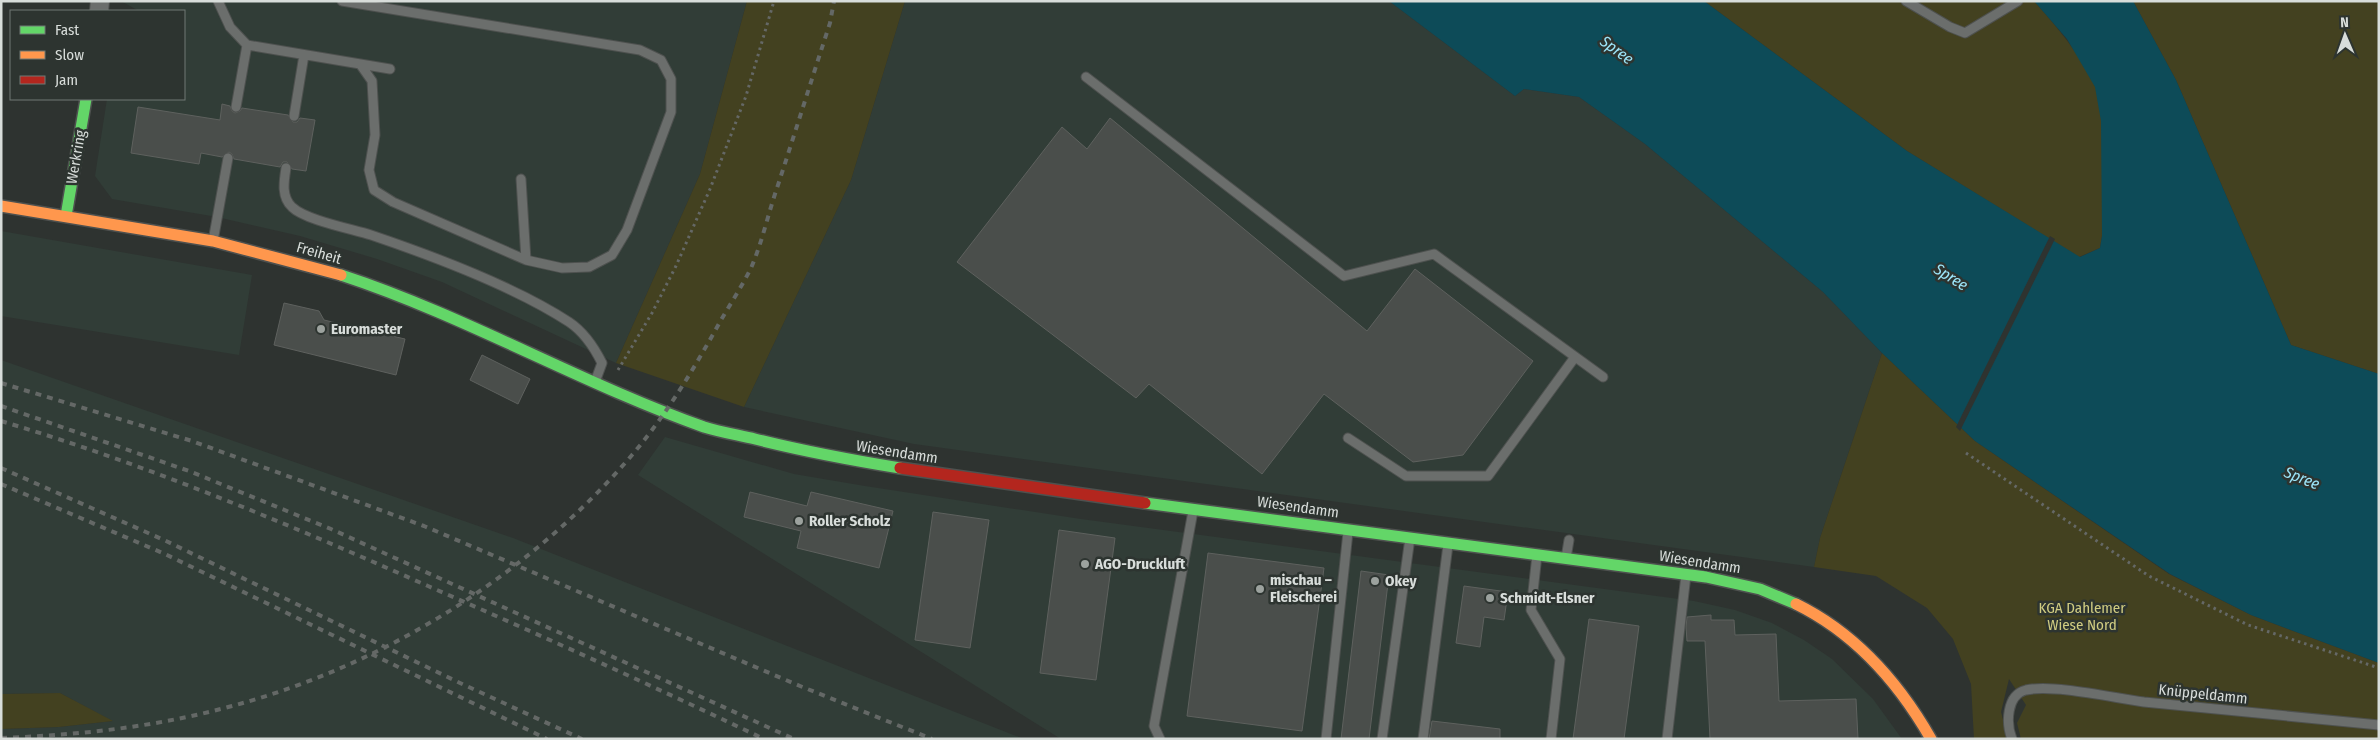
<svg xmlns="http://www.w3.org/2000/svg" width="2380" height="740" font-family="'Fira Sans Condensed',sans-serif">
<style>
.built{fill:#313d37}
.green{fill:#434120}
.water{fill:#0d4b58}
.pier{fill:#2e3330}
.building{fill:#4a4e4b;stroke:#5e615e}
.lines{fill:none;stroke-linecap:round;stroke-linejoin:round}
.lane-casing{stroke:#4e514f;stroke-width:11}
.street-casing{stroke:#4e514f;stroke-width:20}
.fast-casing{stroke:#4e514f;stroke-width:14}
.slow-casing{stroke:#4e514f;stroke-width:14}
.jam-casing{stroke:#4e514f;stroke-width:14}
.path{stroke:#656866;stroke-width:3;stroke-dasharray:2.5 4;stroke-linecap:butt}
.lane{stroke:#6b6e6c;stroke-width:9}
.street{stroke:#6b6e6c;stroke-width:18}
.fast{stroke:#63d668;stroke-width:11}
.slow{stroke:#ff974d;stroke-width:11}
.jam{stroke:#b3261e;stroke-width:11}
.rail{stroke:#646866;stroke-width:4;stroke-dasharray:6 6;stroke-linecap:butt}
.poi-dot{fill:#9ca29e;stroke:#2d3430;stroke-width:2}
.labels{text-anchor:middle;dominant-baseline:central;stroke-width:5;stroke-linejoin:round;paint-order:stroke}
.street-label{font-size:15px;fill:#d8ddda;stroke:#2d3430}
.poi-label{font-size:15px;font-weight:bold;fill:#d8ddda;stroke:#2d3430;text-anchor:start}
.park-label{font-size:15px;fill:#d0cc81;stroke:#2d3430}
.water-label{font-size:16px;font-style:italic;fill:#9ce5f9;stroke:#2d3430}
</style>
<rect width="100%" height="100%" fill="#2e3330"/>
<path class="built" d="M121,1H747L700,174L616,363L442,282L377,259L300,236L217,217L112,199L95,176L107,99H184V11H139Z
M905,1H1389L1515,96L1524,89L1579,97L1645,144L1823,292L1882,353L1820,538L1814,567L914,444L744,407L851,180Z
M1,231L252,275L239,355L1,316Z
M1,360L513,538L1024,739H1V729L59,727L112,721L60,693L1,694Z
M665,437L794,474L865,486L1081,519L1694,601L1735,610L1772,623L1804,640L1832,659L1873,699L1902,739H1061L638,475Z"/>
<path class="green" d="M747,1H905L851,180L744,407L616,363L700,174Z
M1704,1H2034C2057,27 2080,54 2095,86C2108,115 2102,200 2102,236L2100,248L2079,257L1907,151Z
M2133,1H2379V374L2291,345L2176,80Z
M1882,353L1975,441L2169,574L2251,615L2379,663V739H2021L2017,723L2026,705L2009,679L2001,712L2008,739H1974L1971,684L1953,639L1927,608L1876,576L1814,567L1820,538Z
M60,693L113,721L59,727L1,729V694Z"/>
<path class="water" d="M1389,1H1704L1907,151L2080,257L2100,248L2102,236L2101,121L2095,87L2067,39L2034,1H2133L2176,80L2291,345L2379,374V663L2251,615L2170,574L1975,441L1882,353L1823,292L1645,144L1579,97L1524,89L1515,96Z"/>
<path class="pier" d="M2050,236L2055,239L1960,431L1956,427Z"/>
<path class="building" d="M222,104L230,106L232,111L235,113L240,111L242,108L288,115L293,122H297L300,118L315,120L306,171L292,169L287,162H283L280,167L234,159L232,154L229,152L222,157L201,153L199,164L131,153L138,107L220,120Z
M1110,118L1367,331L1415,269L1533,361L1463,455L1413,462L1324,394L1262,474L1149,384L1136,398L957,262L1062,127L1087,149Z
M284,303L319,311L324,320L405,339L396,375L274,345Z
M482,355L530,379L518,404L470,380Z
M750,492L807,506L811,492L893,511L879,568L797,548L801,531L744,517Z
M933,512L989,520L970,648L915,640Z
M1059,530L1115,538L1096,680L1040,673Z
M1208,553L1324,568L1302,731L1187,716Z
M1361,571L1389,575L1369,739H1341Z
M1464,586L1508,592L1504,620L1484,617L1480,647L1456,643Z
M1711,615V620H1734L1735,635L1776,634L1779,701L1856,699L1858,739H1710L1705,641H1687L1686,627L1687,617Z
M1589,619L1639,626L1624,739H1573Z
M1432,721L1500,729V739H1429Z"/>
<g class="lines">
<g class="lane-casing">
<path id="lane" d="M218,1L230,27L247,45L390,69
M342,1L640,50L661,60L671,79V112L627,230L612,255L589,267L562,268L526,260L393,202L374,190L369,170L375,135L372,81L360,64
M1906,1L1950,27L1965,33L2018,1
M1086,77L1344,276L1434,254L1603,377
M236,107L247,45
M294,116L304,55
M286,168C284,181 281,197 292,207C305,220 352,229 371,235C433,256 514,286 569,322C584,332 594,347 602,363L595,382
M521,179L526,260
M213,241L228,158
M1348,438L1406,476H1488L1575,357
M1537,555L1531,610L1560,659L1551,739
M1566,558L1569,540
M1160,739L1154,726L1193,511
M1326,739L1348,532
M1382,739L1410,538
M1423,739L1448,545
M1667,739L1686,575
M2012,739C2006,724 2006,695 2026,690C2054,684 2114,698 2144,702C2222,710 2300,718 2379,725"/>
</g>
<g class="street-casing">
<path id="street" d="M99,11L100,1"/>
</g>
<g class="fast-casing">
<path id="fast" d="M66,216L86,99
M341,275C466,316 580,383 704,427C720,432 738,435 755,439C803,451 851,460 900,468
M1145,503L1706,577L1760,589L1796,604"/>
</g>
<g class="slow-casing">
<path id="slow" d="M1,206L213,241L341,275
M1796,604C1855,633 1899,683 1931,739"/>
</g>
<g class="jam-casing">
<path id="jam" d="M900,468L1145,503"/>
</g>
<path class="path" d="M618,370L652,313L676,266L710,189L746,96L774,1
M1966,453L2149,576L2248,625L2379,668"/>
<use href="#lane" class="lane"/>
<use href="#street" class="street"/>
<use href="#fast" class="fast"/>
<use href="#slow" class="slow"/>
<use href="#jam" class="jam"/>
<path class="rail" d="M1,383L192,441L424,526L800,686L932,739
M1,406L189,471L331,529L794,739
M1,421C148,465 288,524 428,586C540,635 653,686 764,739
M1,468L164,540L460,683L582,739
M1,484L165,554L547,739
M1,738C80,735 156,727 232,706C385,665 529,575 632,455C667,414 695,367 721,320C731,303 742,286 751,268C762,243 768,214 777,188C795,133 812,78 830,23L834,1"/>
</g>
<g class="poi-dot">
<circle cx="321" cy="329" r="5"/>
<circle cx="799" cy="521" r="5"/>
<circle cx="1085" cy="564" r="5"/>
<circle cx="1375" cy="581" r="5"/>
<circle cx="1260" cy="589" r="5"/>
<circle cx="1490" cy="598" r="5"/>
</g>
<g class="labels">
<g class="street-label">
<text transform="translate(76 157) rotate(-80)">Werkring</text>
<text transform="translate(319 253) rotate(16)">Freiheit</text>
<text transform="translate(897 452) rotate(9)">Wiesendamm</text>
<text transform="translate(1298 507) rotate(8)">Wiesendamm</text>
<text transform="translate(1700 562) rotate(9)">Wiesendamm</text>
<text transform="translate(2203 694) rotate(6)">Knüppeldamm</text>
</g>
<g class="poi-label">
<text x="331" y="329">Euromaster</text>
<text x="809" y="521">Roller Scholz</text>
<text x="1095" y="564">AGO-Druckluft</text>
<text x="1270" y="580">mischau –<tspan x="1270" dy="17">Fleischerei</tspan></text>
<text x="1385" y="581">Okey</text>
<text x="1500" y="598">Schmidt-Elsner</text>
</g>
<g class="park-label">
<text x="2082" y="608">KGA Dahlemer<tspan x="2082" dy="17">Wiese Nord</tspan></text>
</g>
<g class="water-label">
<text transform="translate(1617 50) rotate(36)">Spree</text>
<text transform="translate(1951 277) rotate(32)">Spree</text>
<text transform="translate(2302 478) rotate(22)">Spree</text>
</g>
</g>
<rect width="2380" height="740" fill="none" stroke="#d8ddda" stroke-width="5"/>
<rect x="10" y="10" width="175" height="90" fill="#2d3430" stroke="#717874"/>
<rect x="20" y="26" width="25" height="8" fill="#63d668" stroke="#717874"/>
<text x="55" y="35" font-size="15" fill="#d8ddda">Fast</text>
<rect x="20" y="51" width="25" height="8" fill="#ff974d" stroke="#717874"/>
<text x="55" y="60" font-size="15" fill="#d8ddda">Slow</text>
<rect x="20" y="76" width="25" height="8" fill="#b3261e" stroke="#717874"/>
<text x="55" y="85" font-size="15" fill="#d8ddda">Jam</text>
<g transform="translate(2345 35) rotate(358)" stroke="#2d3430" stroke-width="4" paint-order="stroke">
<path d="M0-4L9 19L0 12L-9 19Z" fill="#d8ddda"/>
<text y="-8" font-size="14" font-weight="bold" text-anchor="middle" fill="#d8ddda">N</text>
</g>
</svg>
